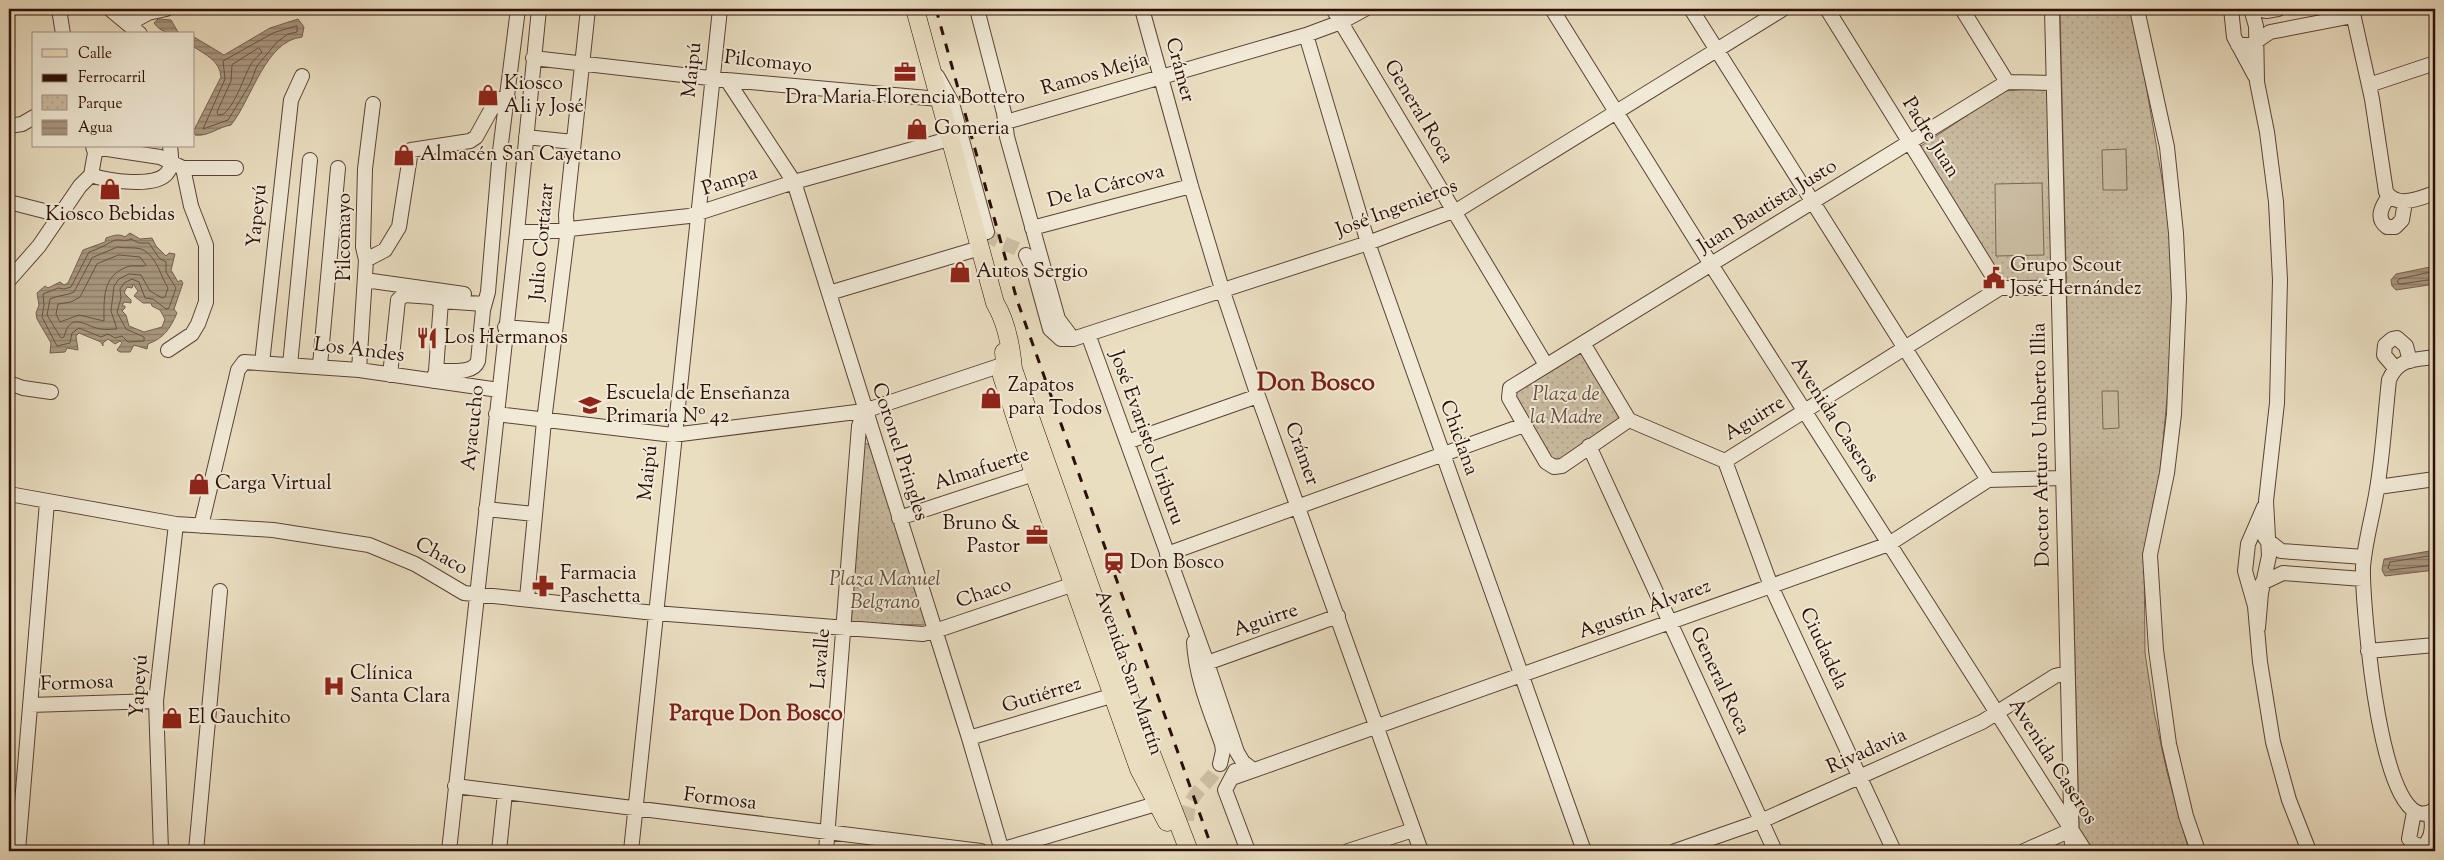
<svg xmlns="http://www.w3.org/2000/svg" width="2444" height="860" font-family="'Sorts Mill Goudy',serif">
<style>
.park{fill:url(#park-dots);stroke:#7a6554}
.garden{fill:#c9bba1;stroke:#7a6554}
.water{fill:url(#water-rules);stroke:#766150;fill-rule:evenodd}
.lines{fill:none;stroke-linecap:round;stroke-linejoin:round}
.shore{stroke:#6a5444;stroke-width:1}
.minor-tunnel{stroke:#cdbfa5;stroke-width:14;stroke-dasharray:14 7;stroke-linecap:butt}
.minor-casing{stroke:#5a4335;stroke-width:16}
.major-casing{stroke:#2a0f06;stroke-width:19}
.minor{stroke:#f1ead7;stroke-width:14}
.major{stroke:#eadec1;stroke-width:18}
.rail{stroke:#2a0f06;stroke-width:3;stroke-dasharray:9 9;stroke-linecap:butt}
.labels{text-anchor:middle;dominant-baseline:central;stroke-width:4;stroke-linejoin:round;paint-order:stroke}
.street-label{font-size:20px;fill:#2a0f06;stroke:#f1ead7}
.poi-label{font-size:20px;fill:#2a0f06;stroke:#f1ead7;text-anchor:start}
.park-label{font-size:20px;font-style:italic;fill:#624b3c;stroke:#f1ead7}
.quarter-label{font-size:22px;font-weight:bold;fill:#7a1f14;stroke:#f1ead7}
.district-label{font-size:25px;font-weight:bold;fill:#7a1f14;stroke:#f1ead7}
</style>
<defs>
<pattern id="park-dots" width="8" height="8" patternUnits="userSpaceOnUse" patternTransform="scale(1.25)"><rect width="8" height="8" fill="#c9bba1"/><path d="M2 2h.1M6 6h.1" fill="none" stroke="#ada089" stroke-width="1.8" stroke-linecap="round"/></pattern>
<pattern id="water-rules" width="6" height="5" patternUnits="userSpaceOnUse" patternTransform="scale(1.25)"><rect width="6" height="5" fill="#a99881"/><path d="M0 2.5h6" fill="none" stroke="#8a7a68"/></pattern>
</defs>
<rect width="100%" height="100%" fill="#eadec1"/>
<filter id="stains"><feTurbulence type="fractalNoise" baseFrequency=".004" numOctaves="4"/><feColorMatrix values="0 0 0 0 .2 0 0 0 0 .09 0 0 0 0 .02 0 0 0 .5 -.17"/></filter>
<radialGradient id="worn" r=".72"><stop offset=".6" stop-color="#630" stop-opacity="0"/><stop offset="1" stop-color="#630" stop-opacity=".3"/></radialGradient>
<path class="park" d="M2060,9H2133L2170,226L2172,291V345L2160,473L2144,552L2145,653L2154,712L2167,772L2189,851H2094L2079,830Z
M2044,88L2051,94L2053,275L2047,280L2002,281L1921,151V146L2004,91Z
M1583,343L1629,420L1554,467L1510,388Z
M864,443L870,445L929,625L851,624Z"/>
<path class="garden" d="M2126,149L2127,190H2103L2102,150Z
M2042,183L2044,255L1996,256L1995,184Z
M2102,391H2118L2119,428L2103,429Z"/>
<path class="water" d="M158,19L171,20L178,32L182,34C171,34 161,33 154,23Z
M298,19L304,27L302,37C265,41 252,99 231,125C218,127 208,137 195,135L194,130L221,77C220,61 206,55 194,47V37L224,55L270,28Z
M130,233L140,239L152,238L156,246L166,256L169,253L175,254L171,270L178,282L181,280L183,283L174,309L177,313C170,329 164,338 148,344L147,349L134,345L130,352H120L117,350L122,343L120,341L115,344L108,339L103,343V346L101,342L79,333L76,336L78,350L67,348L65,352L50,353L51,343L37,319L36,313L39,305L37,293L45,286L48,288L60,282L64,285L68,283L83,250L105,242L106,238C112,236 119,233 125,237ZM133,284L138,291L134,296L143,303H151L152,306L160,310L165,319L162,327L144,332L129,326L126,315L122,311L125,308V306H122L124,302L131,303V300L124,293L127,287L132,288Z
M2435,266V284L2396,290L2392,286L2391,280L2396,274Z
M2435,550V570L2385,576L2382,570L2384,559Z"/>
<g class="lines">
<path class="shore" d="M297,26V32L288,34L277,42L257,66L250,84L228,120L203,129L225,79L223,61L273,33Z
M259,48L262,52C259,56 254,59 251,64C242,80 238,100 224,114L218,115L217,112L231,81L232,65Z
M131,239L139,243H149L159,258L166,262V272L176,288L169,308L166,309L153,299L145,298L139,282L132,279L124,283L120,289L121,298L117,312L126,329L144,337V341L128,342L122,336L115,338L108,334L101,337L79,328L72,333L70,343L57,346L42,317L44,305L43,294L58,288L64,289L71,287L89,252C98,249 104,246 111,242C118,237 124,243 131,239Z
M118,247C126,249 139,246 145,251C158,260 160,275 168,288L165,297L162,298L150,291L141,275L129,274L119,279L114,286L111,311L117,329C112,329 105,330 101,329C87,328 71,309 64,337L61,338L47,315L50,299C58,295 66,296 74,292L92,258Z
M119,255L140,257L146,265C141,268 134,264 127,267C102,276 104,299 104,321L79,315L60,322L56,314L58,304L71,302L80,297L97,264Z
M2435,271L2399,279L2397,282L2400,284L2435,279
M2435,555L2390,562L2388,568L2390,570L2435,565"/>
<path class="minor-tunnel" d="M987,232C996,245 1015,244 1026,255
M1187,821C1187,792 1208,787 1220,764"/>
<g class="minor-casing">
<path id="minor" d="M59,9L63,34
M110,9L140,34
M977,9L1004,113L1007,137L1058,319L1073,339
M1142,9L1191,186L1222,289L1258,396L1421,851
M1333,9L1546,365
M1552,9L1712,266L2085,851
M1691,9L1988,480
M1827,9L2000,288
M1962,9L2007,82
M2052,9L2072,851
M2137,9L2167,147L2176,233L2179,297L2174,414L2167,473L2150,555L2156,650L2169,744L2186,816L2198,851
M2231,9L2234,37L2255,76
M2251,9L2256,26L2257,82L2267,132L2276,202L2280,280L2277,403L2266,501L2269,556L2261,593L2258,628
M2256,9L2266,11L2278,9
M2352,9L2372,99L2386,192C2398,209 2420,198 2435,193
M128,24L148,13L166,9
M1306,35L1368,243L1584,851
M2238,45H2251L2270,32L2353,16
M533,58L727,80L939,99
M937,76L952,103L987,232
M727,80L794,182L969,738L1002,851
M2053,83L2007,82L1510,388L1509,398L1546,462L1554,467L1562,466L1629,420L1725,461L2000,288H2059
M2369,85L2435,63
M1006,122L1306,35L1341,22L1365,9
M9,126L22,124L34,117
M526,137L573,142
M94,147L160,157L183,168H236
M91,175C107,181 156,188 167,173C173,166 171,155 170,146
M2389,196C2382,206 2375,218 2387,227H2395L2402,220L2405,202
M9,202L60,215
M1032,228L1191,186
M517,232H542L689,216L794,182L949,139
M1026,255L1034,271L1050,329L1061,339H1073L1088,334L1368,243L1461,208L1783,9
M366,260L385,250L399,227L411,150L470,141L476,137L497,99L508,98
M9,280L39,246L80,186L91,175L95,153L93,146
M365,280L464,294
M829,293L980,248
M505,327L554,331
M1088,334L1207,663L1237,752L1243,762L1252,769
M1583,343L1629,420
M168,350L192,334L198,324L206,302V245L191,206L183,168
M2435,357C2414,360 2398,358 2389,380C2385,416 2383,453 2377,489C2373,515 2365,541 2363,567C2362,597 2380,851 2435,809
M262,363L291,100L302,76
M290,365L310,160
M320,365L338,168
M2395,368L2384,355L2385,345L2392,339L2397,338L2406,346L2410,361
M359,370L366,260L363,247L365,169L373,104
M436,371L441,301
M390,375L398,300L404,295L433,297L441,301L484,304
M433,381L436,371C449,370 473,375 478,361L483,310L488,292L500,151L518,9
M9,383L23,388L51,392
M496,414L673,435L864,411L1005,364
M1127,442L1258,396
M1589,446L1775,851
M1725,461L1771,586L1894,851
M2378,487L2435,479
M9,494L176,524L273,530L369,545L415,564L464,593L655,613L923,634L935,631L1083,581
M2264,507L2248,544L2245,571L2255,606L2260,662L2273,742L2289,800L2309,851
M486,509L534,514
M899,518L1043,471
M201,526L238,370L244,362L359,370L499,390
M2265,538L2281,551L2364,557
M1167,554L1524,425
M2262,583L2283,573L2363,579
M527,598L544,421L567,236L566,215L588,9
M1194,642C1196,678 1210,710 1222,744L1223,751L1220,764
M2368,651L2435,645
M1207,663L1338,616
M30,705L156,701
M969,738L1121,693
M1235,771L1225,790L1248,851
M1232,778L1889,544L1988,480L2063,478
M455,786L981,851
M2414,812L2409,839L2417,846L2424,845C2433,838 2433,823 2430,813
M18,851L47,502
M161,851L156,701L176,524
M196,851L220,591
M449,851L517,232L539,9
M499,851L505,793
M631,851L720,9
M826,851L859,426L864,411
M997,851L1166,801
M1348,851L1413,830
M1675,851L1761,821L1982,722L2055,676L2067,673
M2024,851L2071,830"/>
</g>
<g class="major-casing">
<path id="major" d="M915,9L995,303C1007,323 1011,346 1013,369L1127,691L1189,851
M1004,352L1005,364L1002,376L1034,474L1139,769L1167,822"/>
</g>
<use href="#minor" class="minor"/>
<use href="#major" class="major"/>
<path class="rail" d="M936,9L1017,300L1213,851"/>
</g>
<defs>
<g id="office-bare" transform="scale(1.725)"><path d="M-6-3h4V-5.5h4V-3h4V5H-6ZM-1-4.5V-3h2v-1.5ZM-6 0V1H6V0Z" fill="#8f2418" stroke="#f1ead7" stroke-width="2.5" paint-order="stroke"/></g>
<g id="shop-bare" transform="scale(1.725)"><path d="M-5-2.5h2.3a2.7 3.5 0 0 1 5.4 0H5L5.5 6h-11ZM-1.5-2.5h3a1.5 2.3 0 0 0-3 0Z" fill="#8f2418" stroke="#f1ead7" stroke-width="2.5" paint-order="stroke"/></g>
<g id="civic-bare" transform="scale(1.725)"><path d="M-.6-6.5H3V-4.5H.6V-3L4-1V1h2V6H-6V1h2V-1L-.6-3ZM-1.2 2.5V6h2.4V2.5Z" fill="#8f2418" stroke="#f1ead7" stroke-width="2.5" paint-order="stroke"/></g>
<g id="restaurant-bare" transform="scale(1.725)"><path d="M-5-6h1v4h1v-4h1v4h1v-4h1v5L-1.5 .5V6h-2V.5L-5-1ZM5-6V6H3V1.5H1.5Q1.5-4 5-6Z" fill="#8f2418" stroke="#f1ead7" stroke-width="2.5" paint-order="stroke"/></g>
<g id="school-bare" transform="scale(1.725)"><path d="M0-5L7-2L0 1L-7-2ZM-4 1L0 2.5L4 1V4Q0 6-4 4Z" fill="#8f2418" stroke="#f1ead7" stroke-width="2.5" paint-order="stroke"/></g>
<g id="station-bare" transform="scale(1.725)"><path d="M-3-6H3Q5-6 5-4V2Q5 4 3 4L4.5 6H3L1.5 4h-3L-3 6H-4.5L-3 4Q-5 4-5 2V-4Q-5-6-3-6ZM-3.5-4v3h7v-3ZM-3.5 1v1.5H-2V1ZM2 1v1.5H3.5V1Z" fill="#8f2418" stroke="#f1ead7" stroke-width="2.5" paint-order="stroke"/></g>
<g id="pharmacy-bare" transform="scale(1.725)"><path d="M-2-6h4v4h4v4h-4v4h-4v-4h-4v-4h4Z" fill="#8f2418" stroke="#f1ead7" stroke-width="2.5" paint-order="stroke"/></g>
<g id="hospital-bare" transform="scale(1.725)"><path d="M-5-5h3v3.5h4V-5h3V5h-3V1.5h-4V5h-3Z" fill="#8f2418" stroke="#f1ead7" stroke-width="2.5" paint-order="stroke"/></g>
</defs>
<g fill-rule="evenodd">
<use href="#office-bare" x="905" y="72"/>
<use href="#shop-bare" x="488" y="95"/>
<use href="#shop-bare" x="917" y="129"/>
<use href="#shop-bare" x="404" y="155"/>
<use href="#shop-bare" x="110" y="189"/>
<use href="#shop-bare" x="960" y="272"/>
<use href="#civic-bare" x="1994" y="278"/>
<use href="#restaurant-bare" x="427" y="338"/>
<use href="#shop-bare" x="991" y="398"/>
<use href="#school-bare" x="590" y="405"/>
<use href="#shop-bare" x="199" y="484"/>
<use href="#office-bare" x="1037" y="535"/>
<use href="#station-bare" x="1114" y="563"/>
<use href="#pharmacy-bare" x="543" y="586"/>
<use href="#hospital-bare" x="334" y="686"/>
<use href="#shop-bare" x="172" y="718"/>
</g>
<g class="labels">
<g class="street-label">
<text transform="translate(768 63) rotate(6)">Pilcomayo</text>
<text transform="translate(693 70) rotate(-84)">Maipú</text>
<text transform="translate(1179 70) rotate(75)">Crámer</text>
<text transform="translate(1095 75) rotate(-16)">Ramos Mejía</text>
<text transform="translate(1418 112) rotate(59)">General Roca</text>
<text transform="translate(1930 138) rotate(58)">Padre Juan</text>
<text transform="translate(730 182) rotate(-18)">Pampa</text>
<text transform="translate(1106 187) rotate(-15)">De la Cárcova</text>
<text transform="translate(1768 207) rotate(-32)">Juan Bautista Justo</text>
<text transform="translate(1397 209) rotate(-21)">José Ingenieros</text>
<text transform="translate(258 216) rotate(-84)">Yapeyú</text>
<text transform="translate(345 237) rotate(-90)">Pilcomayo</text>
<text transform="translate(543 242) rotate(-85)">Julio Cortázar</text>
<text transform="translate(359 351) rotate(7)">Los Andes</text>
<text transform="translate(1755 419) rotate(-32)">Aguirre</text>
<text transform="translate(1834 420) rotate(57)">Avenida Caseros</text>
<text transform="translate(474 428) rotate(-84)">Ayacucho</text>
<text transform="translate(1146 438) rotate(70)">José Evaristo Uriburu</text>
<text transform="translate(1458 438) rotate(70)">Chiclana</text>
<text transform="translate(2042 445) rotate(-91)">Doctor Arturo Umberto Illia</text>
<text transform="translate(899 452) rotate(72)">Coronel Pringles</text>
<text transform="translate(1301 454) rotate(70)">Crámer</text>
<text transform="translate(982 470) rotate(-18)">Almafuerte</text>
<text transform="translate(649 473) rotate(-84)">Maipú</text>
<text transform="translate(441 557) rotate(29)">Chaco</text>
<text transform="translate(984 594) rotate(-19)">Chaco</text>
<text transform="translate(1645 610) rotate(-20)">Agustín Álvarez</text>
<text transform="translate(1266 621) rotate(-19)">Aguirre</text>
<text transform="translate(1823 649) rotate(65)">Ciudadela</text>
<text transform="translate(822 659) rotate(-85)">Lavalle</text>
<text transform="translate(1128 673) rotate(71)">Avenida San Martín</text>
<text transform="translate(1719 681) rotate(65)">General Roca</text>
<text transform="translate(77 684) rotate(-2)">Formosa</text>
<text transform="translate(140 686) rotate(-86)">Yapeyú</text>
<text transform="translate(1042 696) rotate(-17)">Gutiérrez</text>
<text transform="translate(1867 752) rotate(-24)">Rivadavia</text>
<text transform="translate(2052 762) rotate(57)">Avenida Caseros</text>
<text transform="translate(720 800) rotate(7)">Formosa</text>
</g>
<g class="poi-label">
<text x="504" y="84">Kiosco<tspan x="504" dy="23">Ali y José</tspan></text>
<text x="905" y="98" text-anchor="middle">Dra Maria Florencia Bottero</text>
<text x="934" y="129">Gomeria</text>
<text x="420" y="155">Almacén San Cayetano</text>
<text x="110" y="215" text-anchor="middle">Kiosco Bebidas</text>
<text x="2010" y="266">Grupo Scout<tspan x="2010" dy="23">José Hernández</tspan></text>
<text x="976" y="272">Autos Sergio</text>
<text x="444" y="338">Los Hermanos</text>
<text x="1008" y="386">Zapatos<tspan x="1008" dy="23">para Todos</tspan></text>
<text x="606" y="394">Escuela de Enseñanza<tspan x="606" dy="23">Primaria Nº 42</tspan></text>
<text x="215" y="484">Carga Virtual</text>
<text x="1020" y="524" text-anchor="end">Bruno &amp;<tspan x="1020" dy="23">Pastor</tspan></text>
<text x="1130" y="563">Don Bosco</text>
<text x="560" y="574">Farmacia<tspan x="560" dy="23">Paschetta</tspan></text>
<text x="350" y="674">Clínica<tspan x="350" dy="23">Santa Clara</tspan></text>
<text x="188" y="718">El Gauchito</text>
</g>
<g class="park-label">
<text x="1566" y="395">Plaza de<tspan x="1566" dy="23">la Madre</tspan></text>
<text x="885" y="580">Plaza Manuel<tspan x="885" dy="23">Belgrano</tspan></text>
</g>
<g class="quarter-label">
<text x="756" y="715">Parque Don Bosco</text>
</g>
<g class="district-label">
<text x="1316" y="384">Don Bosco</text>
</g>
</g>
<rect width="2444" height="860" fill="none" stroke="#eadec1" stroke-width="30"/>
<rect x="10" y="10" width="2424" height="840" fill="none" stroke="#2a0f06" stroke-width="2.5"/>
<rect x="15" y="15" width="2414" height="830" fill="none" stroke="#2a0f06"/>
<rect x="32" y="32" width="162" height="115" fill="#f1ead7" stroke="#a19283"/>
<rect x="42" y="49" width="25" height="8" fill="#eadec1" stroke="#a19283"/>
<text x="78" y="58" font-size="15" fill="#2a0f06">Calle</text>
<rect x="42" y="74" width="25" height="8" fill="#2a0f06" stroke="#a19283"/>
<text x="78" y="82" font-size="15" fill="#2a0f06">Ferrocarril</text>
<rect x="42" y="95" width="25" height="15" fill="url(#park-dots)" stroke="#a19283"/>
<text x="78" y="108" font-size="15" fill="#2a0f06">Parque</text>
<rect x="42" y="120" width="25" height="15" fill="url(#water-rules)" stroke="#a19283"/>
<text x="78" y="132" font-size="15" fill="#2a0f06">Agua</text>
<rect width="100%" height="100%" filter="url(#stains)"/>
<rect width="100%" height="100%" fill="url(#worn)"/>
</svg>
